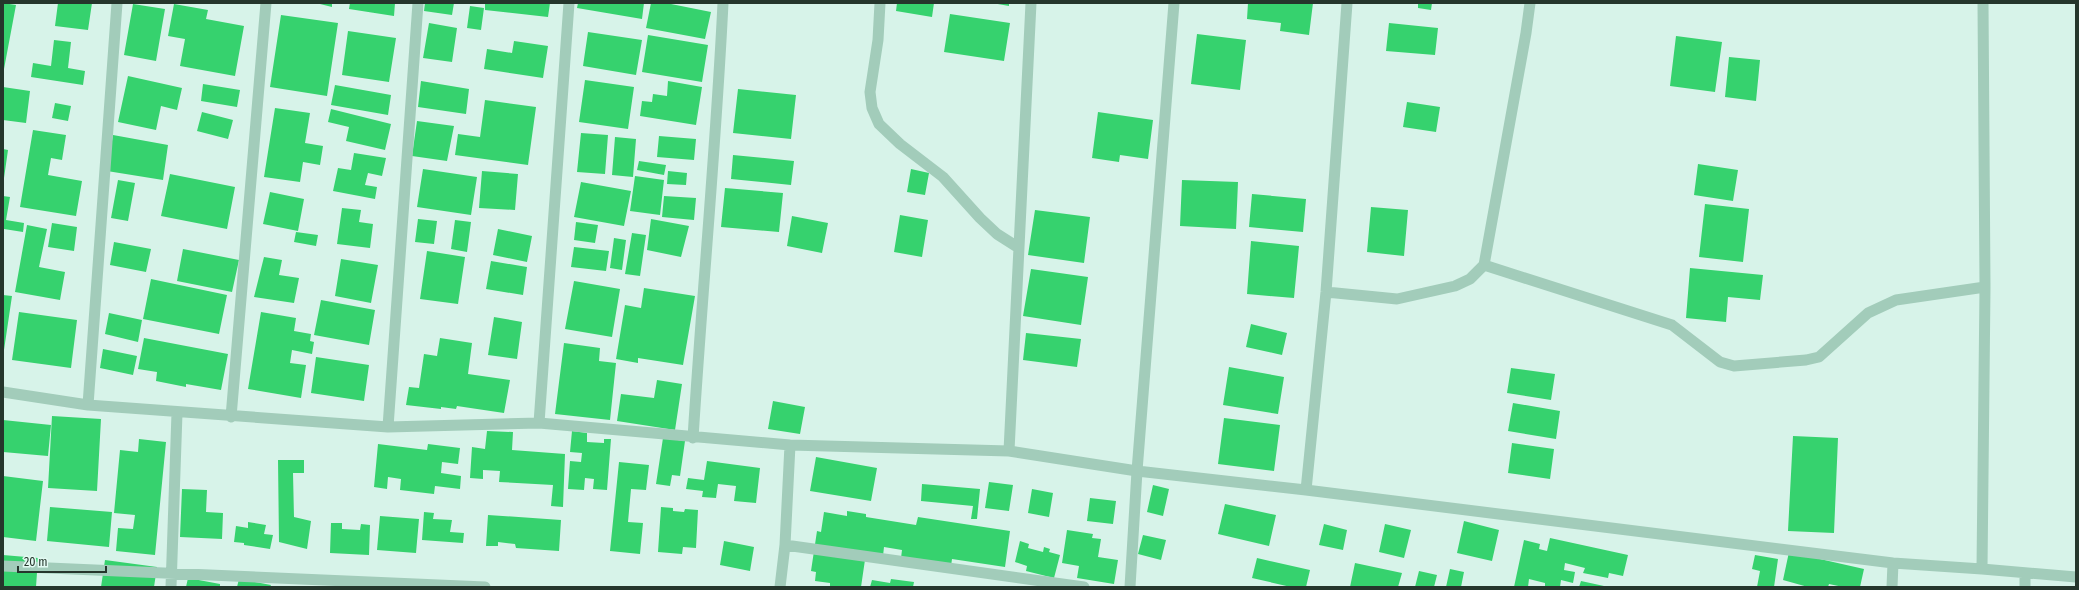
<svg xmlns="http://www.w3.org/2000/svg" width="2079" height="590" font-family="'Fira Sans Condensed',sans-serif">
<style>
.building{fill:#36d26e}
.lines{fill:none;stroke-linecap:round;stroke-linejoin:round}
.minor{stroke:#a2ccba;stroke-width:11}
</style>
<rect width="100%" height="100%" fill="#d7f3e9"/>
<path class="building" d="M3,3L16,5L4,69H3Z
M58,3H92L88,30L55,26Z
M316,3H332V7Z
M350,3H395L394,16L349,9Z
M425,3H454L452,15L424,11Z
M485,3H550L548,17L485,10Z
M578,3H644L642,19L577,8Z
M651,3H666L711,12L705,39L646,28Z
M897,3H934L932,17L896,11Z
M992,3H1009V6Z
M1248,3H1313L1309,35L1280,31L1281,23L1247,19Z
M1418,3H1432L1431,10L1418,8Z
M133,4L165,9L156,61L124,55Z
M174,4L208,10L206,19L244,26L235,76L180,66L185,39L168,36Z
M470,6L484,8L481,30L467,28Z
M950,14L1010,23L1004,61L944,52Z
M281,15L338,23L327,96L270,87Z
M429,23L457,28L452,62L423,58Z
M1389,23L1438,28L1435,55L1386,51Z
M348,31L396,38L389,82L342,75Z
M588,32L642,40L636,75L583,66Z
M1197,34L1246,40L1240,90L1191,84Z
M648,35L708,45L702,82L642,72Z
M1676,36L1722,42L1715,92L1670,86Z
M54,40L71,42L68,68L85,71L83,85L31,77L33,63L51,66Z
M514,41L548,46L543,78L484,69L487,49L512,53Z
M1729,57L1760,60L1756,101L1725,97Z
M128,76L182,88L177,110L161,106L156,130L118,122Z
M585,80L634,87L628,129L579,122Z
M421,81L469,89L466,114L418,107Z
M668,81L702,87L696,125L640,116L642,101L652,102L653,94L667,96Z
M203,84L240,90L237,107L201,101Z
M335,85L391,95L388,115L331,105Z
M3,87L30,91L26,123L3,120Z
M738,89L796,95L791,139L733,133Z
M485,100L536,107L528,165L455,155L458,134L480,137Z
M1407,102L1440,107L1436,132L1403,127Z
M55,103L71,106L68,121L52,118Z
M275,108L310,113L305,143L323,146L320,165L303,162L300,182L264,177Z
M331,109L391,124L385,150L346,141L349,127L328,122Z
M202,112L233,120L228,139L197,131Z
M1098,112L1153,120L1148,159L1120,155L1119,162L1092,158Z
M417,121L454,126L447,161L412,156Z
M33,130L66,135L62,160L51,158L48,175L82,181L76,216L20,207Z
M581,133L608,135L605,174L577,172Z
M113,135L168,145L163,180L107,171Z
M659,136L696,139L694,160L657,157Z
M615,137L636,139L633,177L612,175Z
M3,149L8,150L4,178H3Z
M354,153L386,158L382,176L368,173L365,185L377,187L375,199L333,191L338,168L351,170Z
M733,155L794,161L791,185L731,179Z
M639,161L666,165L664,175L637,170Z
M1698,164L1738,170L1733,201L1694,195Z
M423,169L477,177L471,215L417,207Z
M911,169L929,173L925,195L907,192Z
M482,171L518,174L515,210L479,208Z
M668,171L687,173L686,185L667,184Z
M170,174L235,187L227,229L161,216Z
M635,176L664,180L660,215L630,211Z
M118,180L135,183L128,221L111,218Z
M1182,180L1238,182L1236,229L1180,226Z
M581,182L631,191L624,226L574,217Z
M725,188L783,193L779,232L721,227Z
M270,192L304,199L298,231L263,224Z
M1252,194L1306,199L1303,232L1249,227Z
M3,196L10,197L6,220L24,223L23,232L4,229L3,232Z
M664,196L696,198L694,220L662,217Z
M1705,204L1749,209L1743,262L1699,257Z
M1371,207L1408,210L1404,256L1367,252Z
M342,208L361,210L359,222L373,224L370,248L337,244Z
M1035,210L1090,217L1084,263L1028,255Z
M900,215L928,220L922,257L894,252Z
M792,216L828,223L822,253L787,246Z
M418,219L437,221L434,244L415,242Z
M651,219L689,226L681,257L647,250Z
M455,220L471,222L467,252L451,249Z
M576,222L598,225L595,243L574,240Z
M52,223L77,227L74,251L48,247Z
M27,225L47,229L39,267L65,272L60,300L15,292Z
M498,229L532,236L527,262L493,255Z
M296,232L318,235L316,246L294,242Z
M632,233L646,235L640,276L625,274Z
M614,238L626,240L622,270L610,268Z
M1251,241L1299,246L1294,298L1247,294Z
M114,242L151,249L146,272L110,265Z
M574,247L609,251L606,271L571,267Z
M183,249L239,260L232,292L177,281Z
M427,251L465,257L458,304L420,299Z
M264,257L282,260L279,275L299,278L294,303L254,297Z
M341,259L378,265L371,303L335,296Z
M491,261L527,267L523,295L486,289Z
M1690,268L1763,275L1760,300L1728,297L1726,322L1686,318Z
M1031,269L1088,277L1081,325L1023,316Z
M151,279L227,295L219,334L143,319Z
M574,281L620,289L612,337L565,329Z
M644,288L695,296L683,365L638,358V363L616,359L625,305L641,308Z
M3,295L12,296L4,350H3Z
M321,300L375,310L369,345L314,335Z
M19,312L77,320L71,368L12,360Z
M261,312L296,318L294,331L311,334L310,341L314,342L312,354L292,350L290,363L306,365L301,398L248,389Z
M109,313L142,320L138,342L105,334Z
M494,317L522,322L517,359L488,355Z
M1251,324L1287,333L1282,355L1246,347Z
M1026,333L1081,339L1077,367L1023,360Z
M144,338L228,354L221,390L186,384V387L156,381L157,372L138,369Z
M440,338L472,343L468,374L510,380L504,413L457,406L456,409L441,407V409L406,405L409,387L419,388L424,354L437,356Z
M564,343L600,348L599,361L616,363L610,420L555,414Z
M103,349L137,356L133,375L100,368Z
M316,357L369,365L364,401L311,393Z
M1229,367L1284,377L1278,414L1223,405Z
M1511,368L1555,374L1551,400L1507,393Z
M657,380L682,384L675,430L617,421L621,394L654,398Z
M773,401L805,407L800,434L768,429Z
M1513,403L1560,411L1556,439L1508,431Z
M52,416L101,419L97,491L48,488Z
M1224,418L1280,425L1274,471L1218,464Z
M3,420L51,425L48,456L3,452Z
M487,431L513,432L512,450L565,454L563,507L551,506L553,485L499,482L500,471L483,470V479L470,478L472,447L485,449Z
M572,431L587,433V442L604,443V439H611L607,490L593,489L594,479L585,478L584,490L568,489L570,461L581,462L582,453L570,452Z
M1793,436L1838,438L1834,533L1788,531Z
M663,438L685,441L680,476L672,475L670,486L656,484Z
M139,439L166,442L155,555L116,551L118,528L133,529L135,515L114,513L120,450L138,452Z
M1512,443L1554,449L1550,479L1508,473Z
M378,444L427,450L428,444L460,448L458,464L442,462L441,473L461,476L460,489L435,486L434,494L400,490L401,479L388,477L387,489L374,487Z
M816,457L877,468L871,501L810,491Z
M278,460H304V473H293L294,517L311,521L307,549L279,542Z
M707,461L760,468L756,503L734,501L736,486L718,484L716,498L702,497L703,491L686,489L688,478L704,480Z
M619,462L649,465L646,490L631,489L628,522L643,523L640,554L610,551Z
M3,476L43,481L36,541L3,537Z
M989,482L1013,485L1009,511L985,508Z
M922,484L980,489L977,519H971L973,506L921,501Z
M1153,485L1169,489L1163,516L1147,512Z
M182,489L207,490L206,512L223,513L222,539L180,537Z
M1032,489L1053,493L1049,517L1028,513Z
M1090,498L1116,501L1113,524L1087,521Z
M1225,504L1276,515L1269,546L1218,534Z
M50,507L112,512L109,547L47,541Z
M661,507L673,508V511L684,512L685,509L698,510L696,548L683,547L682,554L658,552Z
M847,511L866,514V517L916,525L918,517L1010,531L1005,567L952,559L951,566L901,558L902,550L884,547L883,556L866,553L861,587H830V583L815,581L816,572L811,571L817,531L821,532L824,512L847,516Z
M424,512L434,513L433,519L452,520L450,532L464,533L463,543L422,540Z
M488,515L561,520L559,551L516,548L515,544L498,542V546H486Z
M380,516L419,519L416,553L377,550Z
M1464,521L1499,530L1492,561L1457,553Z
M248,522L266,525L264,534L273,535L270,549L244,545V543L234,542L236,526L248,528Z
M331,523H342V529L360,530L361,524L370,525L369,555L330,553Z
M1324,524L1347,530L1343,550L1319,545Z
M1385,524L1411,530L1404,558L1379,552Z
M1067,530L1093,534L1092,538L1101,539L1098,557L1118,560L1114,584L1077,578L1079,566L1062,563Z
M1143,535L1166,540L1161,560L1138,554Z
M1550,538L1628,555L1623,576L1609,573L1608,578L1583,573L1585,568L1565,563L1564,570L1575,572L1573,583L1561,580L1560,587H1545V583L1529,579L1528,587H1514L1524,540L1540,544L1539,549L1547,551Z
M724,541L754,547L750,571L720,565Z
M1020,541L1029,544L1028,548L1043,552L1044,547L1050,549L1049,552L1060,555L1054,578L1026,571L1027,566L1015,562Z
M1789,552L1864,569L1860,587H1843L1829,584L1828,587H1808L1783,580Z
M3,555L38,558L36,587H3Z
M1755,555L1778,559L1774,587H1757L1760,571L1752,569Z
M1257,558L1310,570L1306,587H1291L1252,578Z
M105,560L157,567L154,587H101Z
M1355,563L1402,573L1398,587H1350Z
M1450,569L1464,572L1461,587H1446Z
M1419,571L1437,575L1434,587H1415Z
M188,578L220,584V587H186Z
M239,579L271,585L270,587H237Z
M891,579L914,582L913,587H870L872,580L890,583Z
M1581,581L1604,586V587H1579Z"/>
<g class="lines">
<path class="minor" d="M880,3L878,40L870,92L872,108L879,124L900,144L943,177L980,218L997,234L1019,248
M1484,265L1672,325L1720,362L1734,366L1806,360L1819,357L1868,313L1896,300L1985,287
M1326,292L1397,299L1455,286L1470,279L1484,265L1526,33L1530,3
M3,392L88,405L388,427L539,423L790,445L1009,451L1137,471L1306,490L1893,563L1982,569L2076,577
M88,405L117,3
M231,417L266,3
M539,423L569,3
M388,427L418,3
M693,438C702,293 716,148 723,3
M1009,451L1031,3
M1306,490L1326,292L1347,3
M785,545L1084,587
M3,566L485,587
M1982,569L1985,287L1983,3
M171,587L177,413
M780,587L785,545L790,445
M1130,587L1137,471L1174,3
M1892,587L1893,563
M2025,587V573"/>
</g>
<rect width="2079" height="590" fill="none" stroke="#25362c" stroke-width="8"/>
<path d="M18 566v6h88v-6" fill="none" stroke="#25362c" stroke-width="2"/>
<text x="24" y="566" font-size="12" fill="#25362c" stroke="#e3fbf3" stroke-width="3" paint-order="stroke">20 m</text>
</svg>
